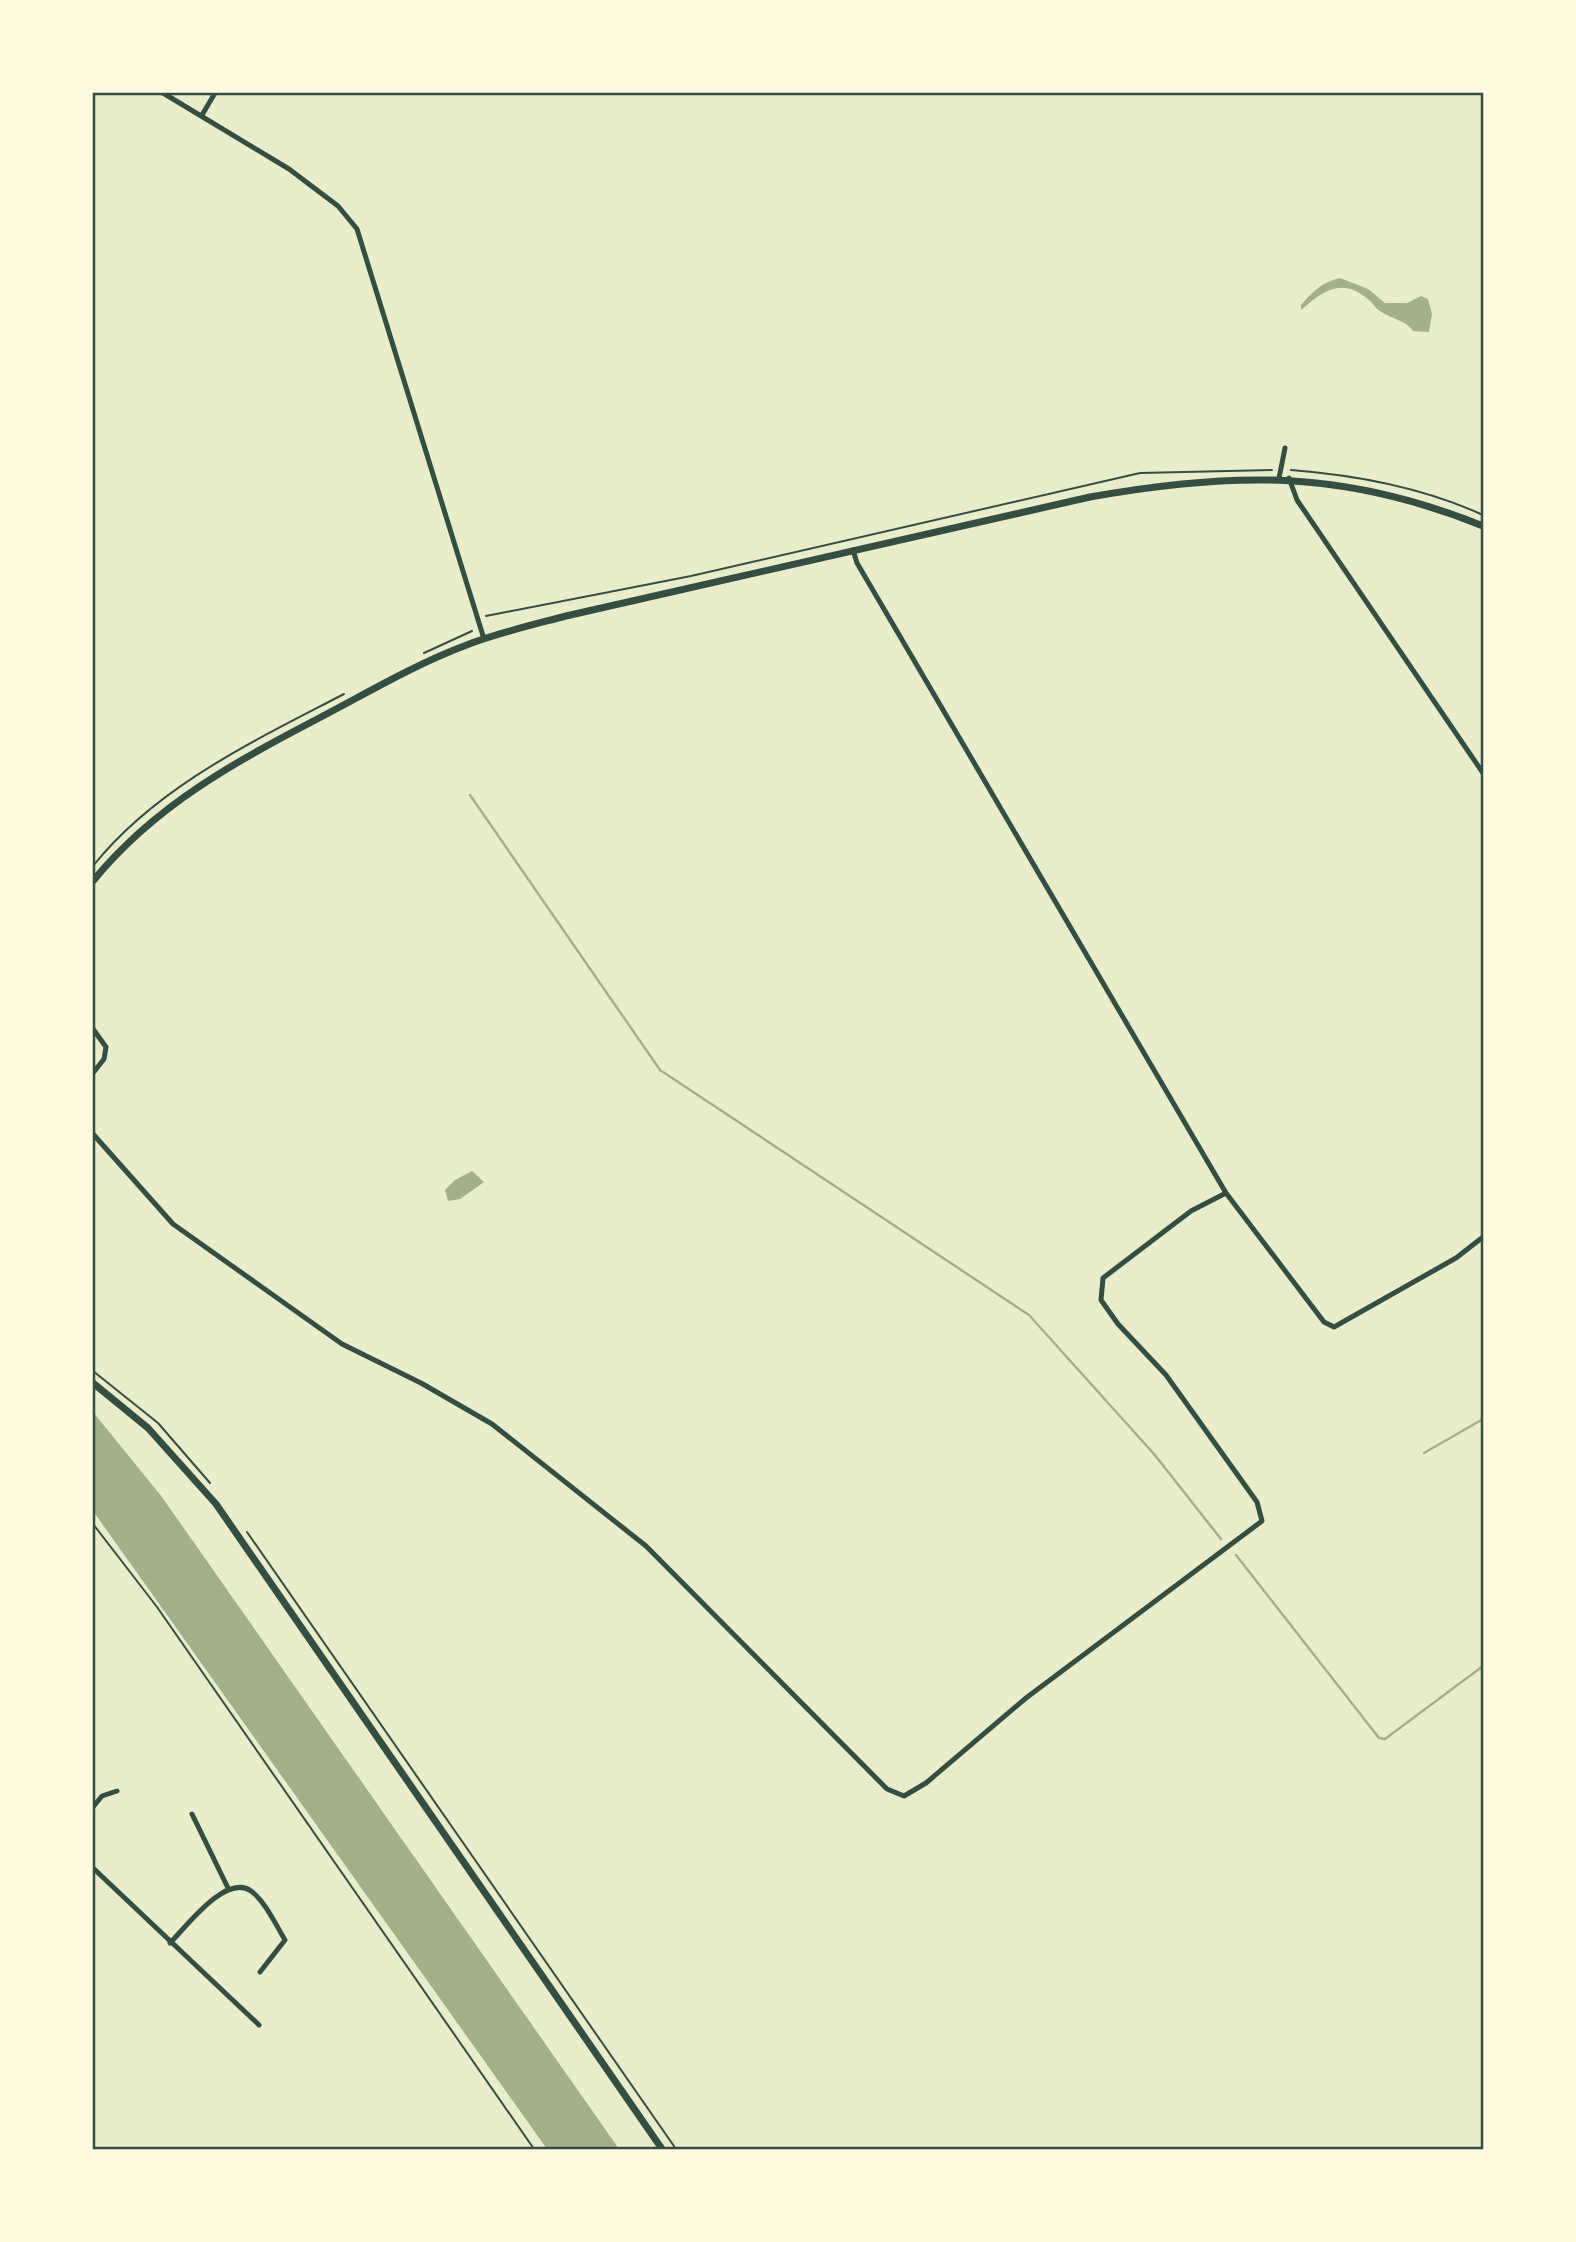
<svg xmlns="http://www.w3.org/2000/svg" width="1576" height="2242" font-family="'PT Sans',sans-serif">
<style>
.water{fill:#a3b18a}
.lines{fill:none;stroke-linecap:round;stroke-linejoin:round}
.stream{stroke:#a3b18a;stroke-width:2.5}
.path{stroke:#344e41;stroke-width:2}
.minor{stroke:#344e41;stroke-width:5}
.secondary{stroke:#344e41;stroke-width:7}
.neatline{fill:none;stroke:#344e41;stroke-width:2.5}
</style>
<rect width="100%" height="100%" fill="#e9edc9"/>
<path class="water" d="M1340,278L1368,289L1385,303H1407L1421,296L1428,299L1432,314L1429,332L1413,331C1406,320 1391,319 1380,311C1375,308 1373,303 1369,300C1342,277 1324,290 1301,310V305C1313,291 1323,282 1340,278Z
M472,1171L484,1182L460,1199L448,1201L445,1190L455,1180Z
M93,1412L162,1497L619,2149H547L93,1511Z"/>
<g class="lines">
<path class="stream" d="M470,795L660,1070L1029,1315L1154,1454L1221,1539
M1424,1453L1483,1419
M1236,1555L1379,1738L1385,1739L1483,1666"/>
<path class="path" d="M1291,470C1356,475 1424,488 1483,515
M486,616L691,576L1140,473L1272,470
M424,653L472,631
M93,866C157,786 254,741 344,694
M93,1371L158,1423L210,1483
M93,1524L157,1607L534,2149
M247,1532L676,2149"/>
<path class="minor" d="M163,93L289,169L338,206L357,229L484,639
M202,115L215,93
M1279,478L1285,448
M1289,478L1297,500L1483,773
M853,550L857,563L1226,1193L1324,1322L1334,1327L1456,1258L1483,1237
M93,1029L106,1047L104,1059L93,1073
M93,1134L173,1224L342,1344L421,1383L492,1424L646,1546L887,1789L904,1796L926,1783L1026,1698L1262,1521L1257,1502L1166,1375L1118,1324L1101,1300L1103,1278L1191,1211L1226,1193
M93,1807L102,1796L117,1791
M192,1814L228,1888
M93,1868L259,2025
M170,1943C186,1927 226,1873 251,1891C265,1901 276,1925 285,1940L260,1972"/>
<path class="secondary" d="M93,881C155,805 235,762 321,717C367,693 414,665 464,646C497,633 532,625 566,616L1090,497C1235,471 1345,470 1483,526
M93,1383L148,1428L216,1504L662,2149"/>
</g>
<rect width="1576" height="2242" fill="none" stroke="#fefae0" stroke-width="189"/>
<rect x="94" y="94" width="1388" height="2054" class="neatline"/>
</svg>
